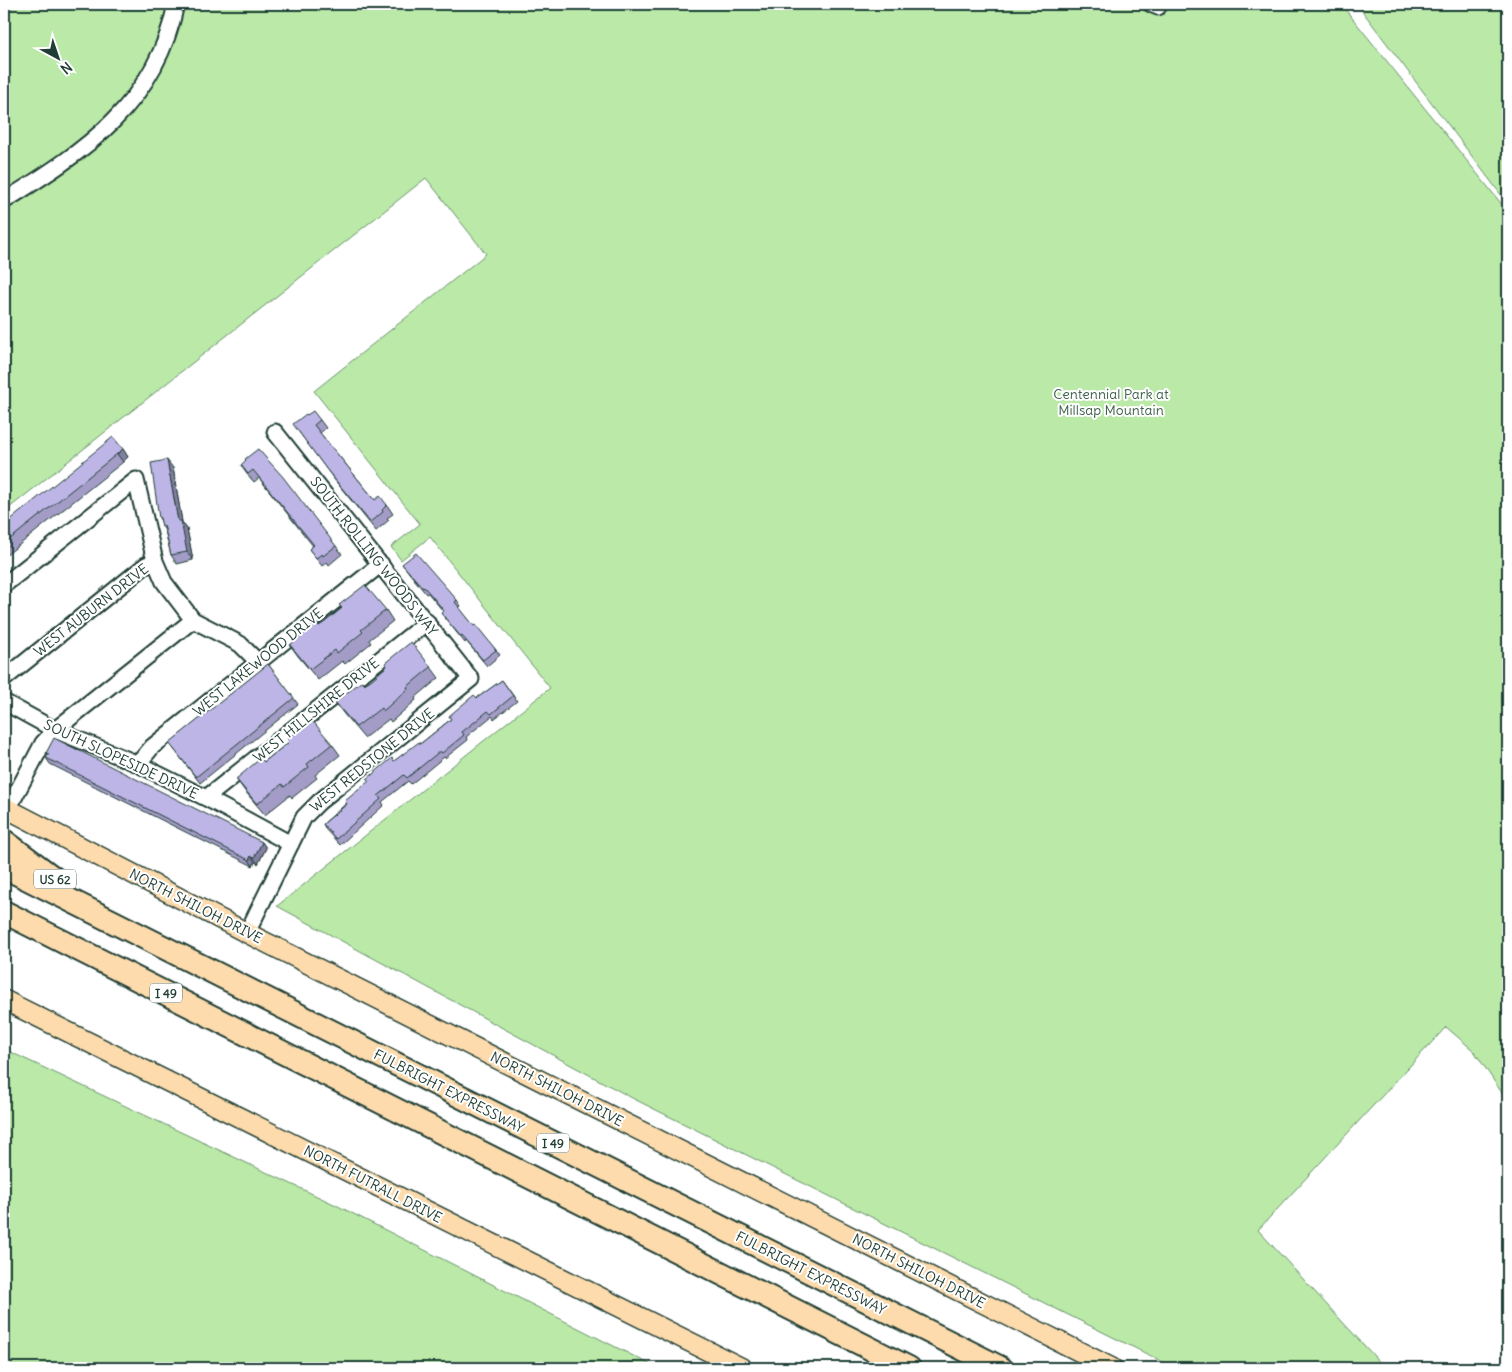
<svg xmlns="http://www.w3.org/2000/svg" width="1512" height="1372" font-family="Delius,sans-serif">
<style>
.green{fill:#bae9a8;stroke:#6c936e}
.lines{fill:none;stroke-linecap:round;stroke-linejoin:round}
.minor-casing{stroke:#1f3d34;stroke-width:19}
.major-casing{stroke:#1f3d34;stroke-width:22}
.highway-casing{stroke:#1f3d34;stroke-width:26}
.minor{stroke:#fff;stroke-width:15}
.major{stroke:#fedbac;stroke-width:19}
.highway{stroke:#fedbac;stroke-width:22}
.wall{fill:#a39cc6;stroke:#1f3d34}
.shaded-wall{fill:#847fa1;stroke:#1f3d34}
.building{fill:#bdb5e6;stroke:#1f3d34}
.labels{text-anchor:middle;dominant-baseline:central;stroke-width:4;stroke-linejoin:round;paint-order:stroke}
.shield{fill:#fff;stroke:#627771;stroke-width:1}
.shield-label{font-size:12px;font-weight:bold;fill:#1f3d34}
.park-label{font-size:14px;fill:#3e5f4b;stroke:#fff}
.street-label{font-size:14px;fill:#1f3d34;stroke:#fff}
</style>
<rect width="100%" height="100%" fill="#fff"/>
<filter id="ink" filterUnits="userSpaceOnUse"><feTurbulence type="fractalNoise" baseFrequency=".02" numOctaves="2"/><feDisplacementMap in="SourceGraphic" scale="10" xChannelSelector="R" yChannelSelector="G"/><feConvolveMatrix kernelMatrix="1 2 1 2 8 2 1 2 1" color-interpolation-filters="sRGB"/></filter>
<g filter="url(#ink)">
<path class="green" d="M4,4H1341L1508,212V1102L1474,1051L1446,1027L1258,1230L1385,1368H1175L632,1098L277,906L550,688L430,537L401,560L391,547L420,524L314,391L486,254L426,178L4,512Z
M1357,4H1508V204Z
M4,1049L336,1205L657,1368H4Z"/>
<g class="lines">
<g class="minor-casing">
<path id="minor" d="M1151,4L1158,7
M4,201C85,151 156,104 176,4
M4,585L136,480L155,561L164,582L193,620L240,644L258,662
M4,679L146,565L155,561
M4,702L55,730L138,764L206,798L291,844
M138,764L152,747L381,564
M206,798L427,622
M8,809L43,743L55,730L193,620
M247,933L304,817L319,802L471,679L275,432"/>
</g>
<g class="major-casing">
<path id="major" d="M4,807L247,933L1112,1368
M4,1000L742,1368"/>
</g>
<g class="highway-casing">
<path id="highway" d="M4,841L63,885
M4,867L1001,1368
M4,912L909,1368"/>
</g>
<use href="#minor" class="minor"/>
<use href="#major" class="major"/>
<use href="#highway" class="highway"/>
</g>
<path class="wall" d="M307,415L320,420L326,428L320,433L325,439L375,500L387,505L393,514L387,518L389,520L376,531L333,478L299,432Z
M123,449L128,457L123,462L4,557V525Z
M246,461L336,546L342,554L329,565L327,562L322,566L309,549L313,546L259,478L254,482L246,473L241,465Z
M173,468L182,522L187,529L193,560L177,564L171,555L165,531L162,526L161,521L159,518Z
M402,564L457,600L461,606L459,608L474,626L496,650L500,655L487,666L466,641L465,643L441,613L443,611L428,593L426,594Z
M341,608L386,610L393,621L369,640L371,643L345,664L342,661L318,680L298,656L290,645L325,622Z
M268,664L298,704L200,783L173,748Z
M431,667L439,678L415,698L416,700L391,722L389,719L364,738L343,713L335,702Z
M502,680L517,701L494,719L492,716L466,737L468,740L445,758L444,757L411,784L408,781L382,802L384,805L340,845L326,830L323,824L394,761L420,744L477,698Z
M332,744L340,755L315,775L317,778L292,798L290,795L265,815L244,790L236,779L264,762Z
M46,753L262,842L266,848L258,864L255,862L253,866L50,764L46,758L48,756Z"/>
<path class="shaded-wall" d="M123,449L128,457L123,462L117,454Z
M167,460L173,468L182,522L187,529L193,560L187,552L178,521Z
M262,842L266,848L258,864L254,858Z
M251,856L255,862L253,866L249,860Z"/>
<path class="building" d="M313,411L320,420L314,425L325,439L375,500L380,496L387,505L382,510L383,512L370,522L327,470L293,424L306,414L307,415Z
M113,437L123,449L117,454L4,544V525Z
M258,449L283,477L336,546L323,556L322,554L316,558L309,549L314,545L253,470L248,474L241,465L246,460L245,459Z
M167,460L178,521H181L187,552L171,555L164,525L162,526L160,518H159L151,463Z
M416,553L457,600L455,602L474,626L476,625L496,650L483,660L462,636L461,637L441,613L444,611L432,596L424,587L423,588L402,564Z
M365,585L386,610L361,630L363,632L337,653L335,650L310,669L290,645L316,623L319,626L325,622L342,608L339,605Z
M411,642L431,667L407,687L408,689L383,711L381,708L356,727L335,702L362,681L364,684L371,680L387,666L385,663Z
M268,664L294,698L196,777L169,743Z
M502,680L513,696L491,714L488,711L462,732L464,735L442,753L440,751L407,778L404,775L378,796L381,799L336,839L323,824L347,804L345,801L369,781L367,779L392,758L394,761L419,742L420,744L445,724L451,719L449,716L474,695L477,698Z
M311,719L332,744L307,764L309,767L284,787L282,784L257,804L236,779L261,758L264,762L289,742L287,740Z
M54,738L262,842L254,858L251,856L249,860L46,758L49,754L46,753Z"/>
</g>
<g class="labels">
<g class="shield">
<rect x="34" y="869.5" width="42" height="19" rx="4"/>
<rect x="150" y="983.5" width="32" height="19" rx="4"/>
<rect x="537" y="1133.5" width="32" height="19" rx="4"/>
</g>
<g class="shield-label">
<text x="55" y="879">US 62</text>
<text x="166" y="993">I 49</text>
<text x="553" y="1143">I 49</text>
</g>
<g class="park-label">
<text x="1111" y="394">Centennial Park at<tspan x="1111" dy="16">Millsap Mountain</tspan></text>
</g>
<g class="street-label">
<text transform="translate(374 556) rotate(52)">SOUTH ROLLING WOODS WAY</text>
<text transform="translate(91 610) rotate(-38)">WEST AUBURN DRIVE</text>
<text transform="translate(258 662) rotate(-39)">WEST LAKEWOOD DRIVE</text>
<text transform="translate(316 710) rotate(-39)">WEST HILLSHIRE DRIVE</text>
<text transform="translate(121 759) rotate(25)">SOUTH SLOPESIDE DRIVE</text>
<text transform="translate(372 760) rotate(-39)">WEST REDSTONE DRIVE</text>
<text transform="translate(196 906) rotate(27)">NORTH SHILOH DRIVE</text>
<text transform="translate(557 1089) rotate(27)">NORTH SHILOH DRIVE</text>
<text transform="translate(449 1091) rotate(27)">FULBRIGHT EXPRESSWAY</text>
<text transform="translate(373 1184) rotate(27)">NORTH FUTRALL DRIVE</text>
<text transform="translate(919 1271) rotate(27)">NORTH SHILOH DRIVE</text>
<text transform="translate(811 1273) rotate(27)">FULBRIGHT EXPRESSWAY</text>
</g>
</g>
<rect width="1512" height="1372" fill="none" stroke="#fff" stroke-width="20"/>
<rect x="10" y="10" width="1492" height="1352" fill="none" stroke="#1f3d34" stroke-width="2" filter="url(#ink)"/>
<g transform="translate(58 58) rotate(140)" stroke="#ffffff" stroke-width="4" paint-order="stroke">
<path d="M0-4L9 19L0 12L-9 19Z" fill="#1f3d34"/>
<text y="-8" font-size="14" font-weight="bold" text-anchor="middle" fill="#1f3d34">N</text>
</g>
</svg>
